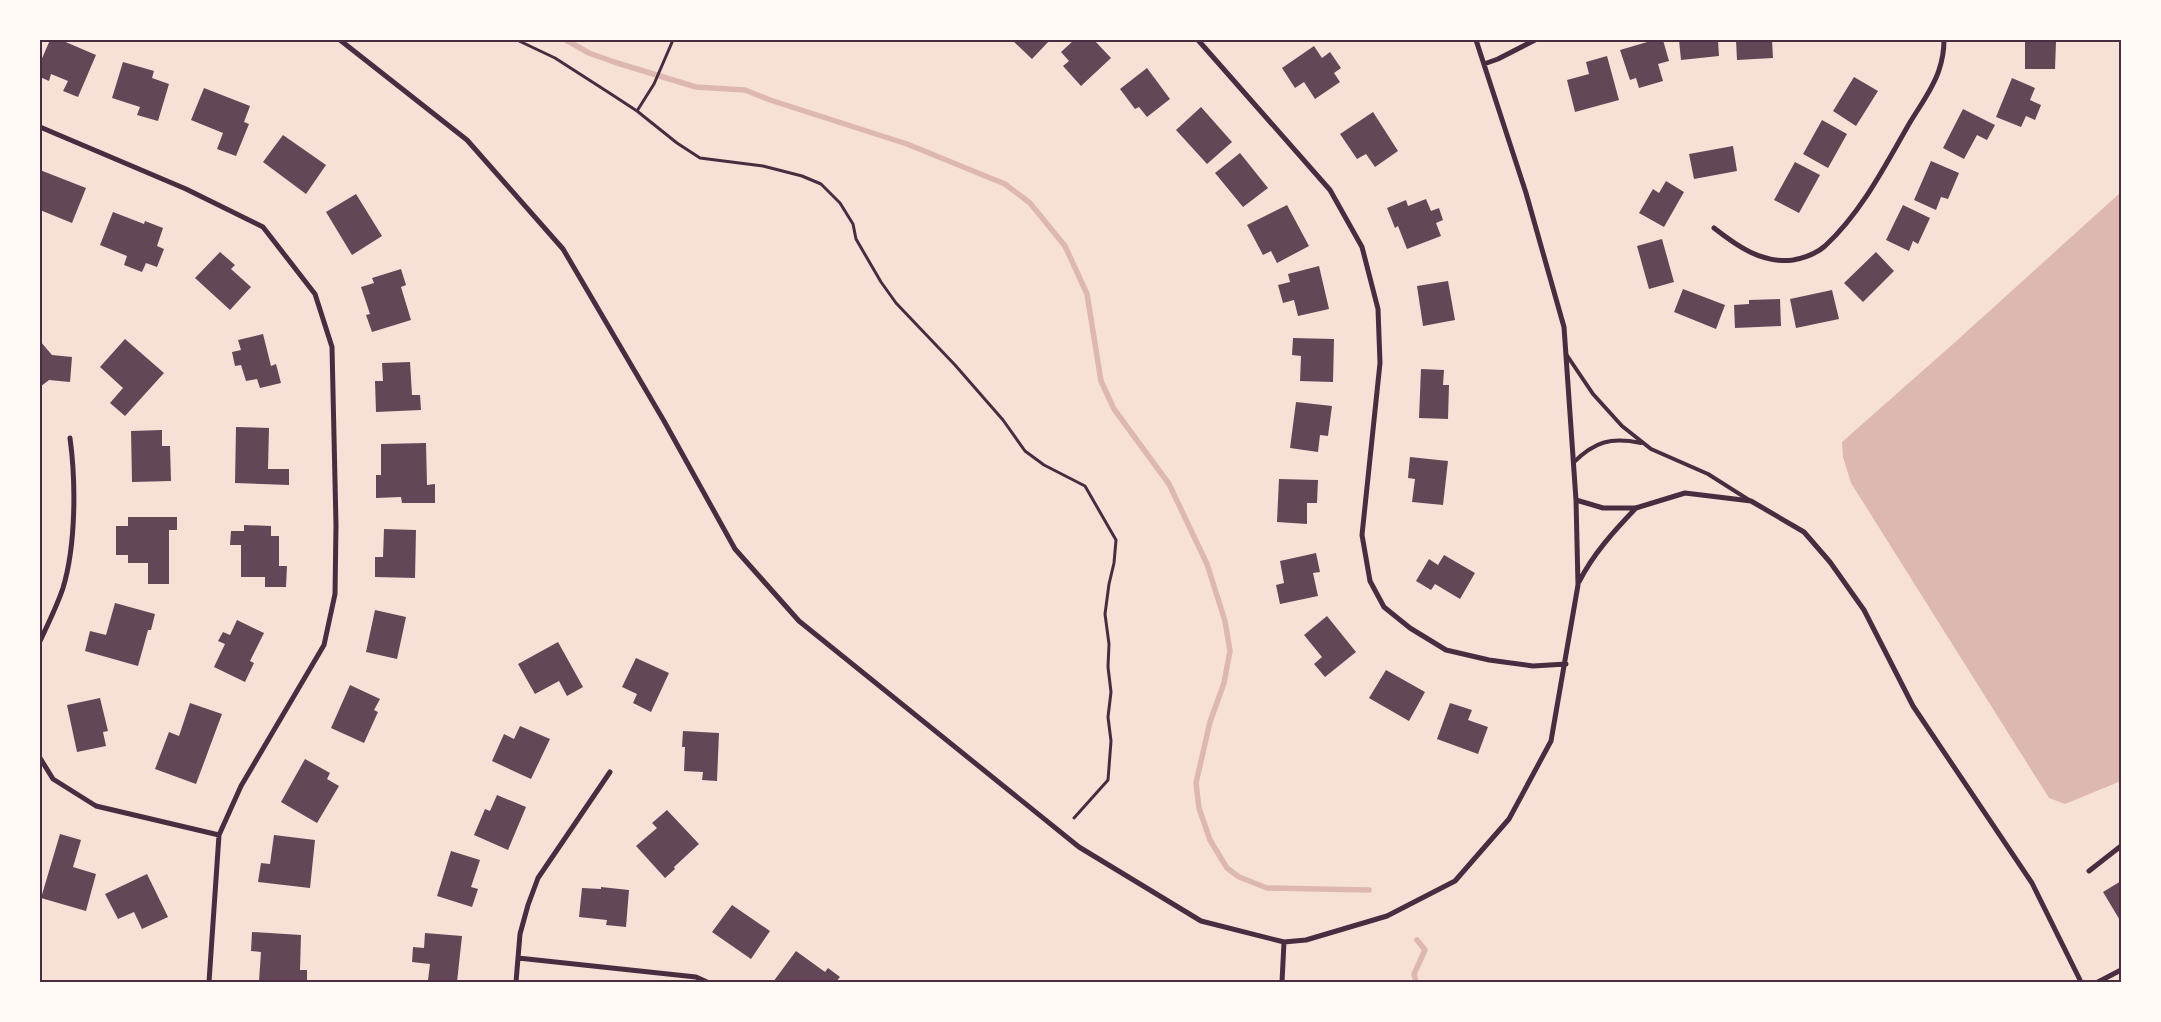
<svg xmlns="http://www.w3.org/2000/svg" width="2161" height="1022" font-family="Rubik,sans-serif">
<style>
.water{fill:#dcb8b0}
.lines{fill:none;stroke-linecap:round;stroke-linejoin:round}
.stream{stroke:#dcb8b0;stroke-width:5.5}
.building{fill:#644757}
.path{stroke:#4a2c40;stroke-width:3}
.service{stroke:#4a2c40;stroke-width:4}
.minor{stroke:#4a2c40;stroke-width:5}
.neatline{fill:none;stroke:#4a2c40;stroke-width:2}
</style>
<rect width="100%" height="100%" fill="#f7e1d7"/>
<path class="water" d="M2121,192V781L2065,804L2049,798L1851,483L1843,457L1842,442L1953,344Z"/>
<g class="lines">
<path class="stream" d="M566,40L589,53L614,62L696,87L745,90L770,100L907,144L1005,184L1030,203L1065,246L1087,294L1101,381L1114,409L1169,484L1207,564L1225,621L1230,651L1224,683L1210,722L1196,783L1199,808L1210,840L1227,868L1239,877L1267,888L1369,890
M1416,982L1414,974L1425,950L1417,940"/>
</g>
<path class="building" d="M50,40H61L96,55L78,97L63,91L68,81L51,74L49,81L40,77V63Z
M1012,40H1050L1032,59Z
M1074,40H1094L1111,58L1081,86L1063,66L1069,61L1061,52Z
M1654,40H1663L1669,61L1658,64L1663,81L1639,88L1636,78L1630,80L1620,50Z
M1679,40H1718L1719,56L1681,60Z
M1736,40H1772L1773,58L1737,60Z
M2025,40H2051V42H2056L2055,69H2025Z
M1314,46L1322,58L1330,52L1341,68L1334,73L1340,82L1315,99L1304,82L1295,88L1282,68Z
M1607,56L1619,100L1575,112L1567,80L1589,74L1586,62Z
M123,62L154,71L152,78L169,84L158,121L137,115L140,107L112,98Z
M1147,68L1170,99L1147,117L1139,107L1135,109L1120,89Z
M1854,77L1878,91L1856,126L1833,111Z
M2012,78L2035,88L2030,100L2041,105L2035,120L2026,116L2021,127L1996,117Z
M204,88L250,106L244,122L249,124L236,156L217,149L223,133L191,120Z
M1201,107L1232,142L1207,164L1176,130Z
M1963,109L1995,125L1987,140L1977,135L1964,159L1943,148Z
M1373,112L1398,151L1375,167L1366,154L1357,159L1340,134Z
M1822,120L1847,134L1828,168L1803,154Z
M283,135L326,165L306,194L263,162Z
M1733,146L1737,171L1694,179L1689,154Z
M1240,153L1268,188L1243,207L1215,173Z
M1931,161L1959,173L1948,199L1941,197L1936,210L1914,200Z
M1795,162L1820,175L1799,213L1774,200Z
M40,170L86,188L72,223L40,210Z
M1666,181L1684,192L1664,227L1639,213L1653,189L1659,193Z
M356,194L382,236L352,255L326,212Z
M1426,199L1431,211L1439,208L1443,220L1436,223L1441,236L1407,249L1398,226L1395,228L1387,208L1406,200L1408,206Z
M1287,205L1309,246L1277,263L1271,251L1263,255L1247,225Z
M1903,205L1930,218L1918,244L1913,241L1909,251L1886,240Z
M113,212L144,224L145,221L163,228L157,246L164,249L157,267L146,263L142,272L124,265L127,256L100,245Z
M1662,239L1674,282L1649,289L1637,246Z
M220,252L235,265L231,269L251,287L230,310L195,278Z
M1876,252L1894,271L1863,302L1844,283Z
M1319,266L1329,309L1298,316L1294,300L1283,303L1278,285L1290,282L1288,274Z
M401,269L406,285L401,287L411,320L372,332L366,315L370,314L361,287L374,283L372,278Z
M1448,281L1455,320L1423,326L1417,286Z
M1683,289L1725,305L1716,329L1674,312Z
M1832,290L1839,319L1796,328L1790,299Z
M1780,299L1781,326L1735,328L1734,305L1749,304V300Z
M263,334L271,366L276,364L281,383L260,388L257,379L246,381L241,365L235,366L232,352L241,350L238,340Z
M1293,338L1334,339L1333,382L1300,381L1301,356L1292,355Z
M125,339L164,373L125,416L110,403L123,388L100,367Z
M40,341L52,355L72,357L70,382L49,380L40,387Z
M410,362L412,395H420L421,410L376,412L375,381H383L382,363Z
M1421,369L1444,370L1443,385H1449L1448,419L1419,418Z
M1296,402L1332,406L1328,436L1320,435L1318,452L1290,448Z
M236,427L269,428L268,469H289V485L235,483Z
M162,430V446H170L171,481L132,482L131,431Z
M426,443L427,485L435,484V503H402L401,497L376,498V475H381V444Z
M1410,457L1448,461L1443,505L1412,502L1415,479L1408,478Z
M1279,479L1318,480L1317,503H1307V524L1277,522Z
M128,517H177V530H169V584H148V563H128V555H116V526H128Z
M244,525L271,526V536H279V566H287L286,587H265V577H241V545H230L231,531H244Z
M384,529L416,530L415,578L375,577V557H383Z
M1316,553L1320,572L1313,573L1318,596L1280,604L1276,585L1284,583L1280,561Z
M1444,555L1475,573L1460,599L1435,584L1431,590L1416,581L1429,559L1438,565Z
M115,603L155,614L151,630H148L138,666L85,651L90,631L106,635Z
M375,610L406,617L397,659L366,652Z
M1327,616L1356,652L1325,677L1314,664L1322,657L1304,635Z
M237,620L264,633L250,661L254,663L245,682L214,667L225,644L218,641L223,632L230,635Z
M558,642L583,687L567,696L559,681L535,694L518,664Z
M636,658L669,673L651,712L633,703L637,694L622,687Z
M1386,670L1425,692L1409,721L1369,698Z
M350,685L380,699L374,710L378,712L364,743L331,728Z
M100,698L108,731L103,732L106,746L77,752L67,705Z
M190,703L222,714L196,784L155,769L169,732L179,736Z
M1450,703L1472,710L1468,720L1488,727L1478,754L1437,739Z
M520,726L550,739L531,779L492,761L504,734L514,739Z
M683,731L719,733L717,781L702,780L703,772L684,771L685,747H682Z
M305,759L330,773L327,779L339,786L317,823L281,802Z
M497,795L526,807L508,850L474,835L485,809L490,811Z
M667,810L699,844L674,867L675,869L665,878L636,846L657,828L652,823Z
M60,834L81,840L73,867L96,874L86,911L41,898Z
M274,835L315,840L310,888L258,882L261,863L270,864Z
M451,851L480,860L471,887L478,889L472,907L437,896Z
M147,874L168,917L142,929L134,912L118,919L105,894Z
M2121,881V922L2103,892Z
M601,887L629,890L626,927L606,925L607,920L579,917L582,888L601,889Z
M732,905L770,931L751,959L712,932Z
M252,932L301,935L300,970H307V982L259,981L261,952L251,951Z
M425,933L462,936L457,982L428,980L430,964L412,962L413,947L424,948Z
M796,951L825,972L828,968L840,977L836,982H773Z"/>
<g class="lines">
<path class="path" d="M517,40L555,58L611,94L637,111L677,143L700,158L763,166L802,176L821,184L840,203L853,224L856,239L881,282L896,303L955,365L1003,420L1025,451L1044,465L1085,486L1116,540L1114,563L1109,584L1105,614L1109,644L1108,667L1111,692L1108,717L1111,741L1108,780L1074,818
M637,111L654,84L673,40"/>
<path class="service" d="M1566,354L1593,394L1622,426L1651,449L1708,474L1749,500
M1573,463C1595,441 1611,437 1641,443"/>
<path class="minor" d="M340,40L467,140L563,249L664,421L735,549L799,621L1079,847L1201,921L1284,942L1306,940L1387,916L1455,881L1509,819L1551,741L1578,585L1576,500L1564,327L1526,193L1476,40
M1198,40L1330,190L1362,247L1378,309L1380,363L1362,535L1370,581L1384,607L1410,628L1446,650L1489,660L1533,666L1566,664
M1484,64L1498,59L1535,40
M40,127L186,189L263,227L315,294L332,347L336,525L335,594L324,645L241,786L219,835L209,982
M1714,228C1737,246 1762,264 1793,260C1804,258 1817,253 1825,246C1861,213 1885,166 1909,124C1919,107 1933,89 1939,70C1942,61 1944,50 1944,40
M1576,500L1603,508H1636L1685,493L1751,501L1804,532L1830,562L1864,610L1913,706L2032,883L2081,982
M1579,582C1593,554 1614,531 1636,508
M40,641C48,624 57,606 63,588C76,545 76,482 70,438
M40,758L53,779L96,806L219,835
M2089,871L2121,846
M518,958L696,977L707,982
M516,982L520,934L528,905L538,878L610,772
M1282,982L1284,942
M2098,982L2121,970"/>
</g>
<rect width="2161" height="1022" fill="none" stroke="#fffaf5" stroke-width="82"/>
<rect x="41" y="41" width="2079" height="940" class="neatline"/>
</svg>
